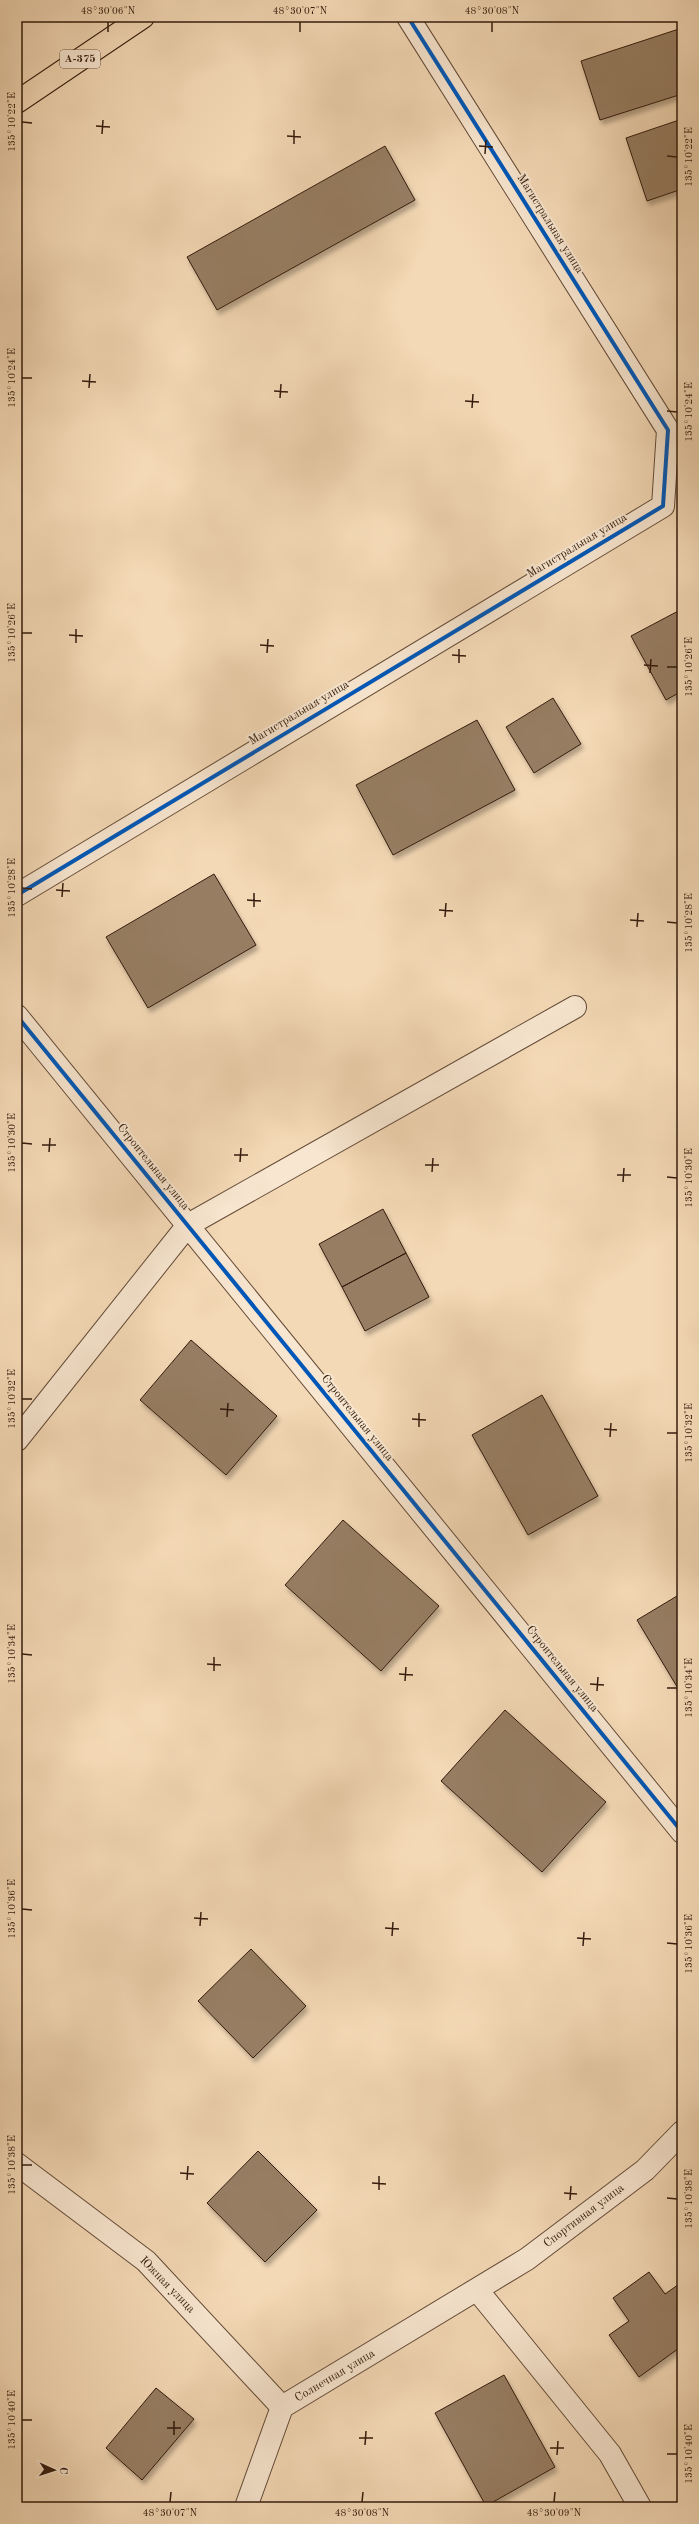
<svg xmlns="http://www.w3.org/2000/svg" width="699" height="2524" font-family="'Old Standard TT',serif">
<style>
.building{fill:#977e64;stroke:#331b0c;filter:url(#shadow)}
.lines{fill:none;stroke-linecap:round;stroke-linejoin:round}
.minor-casing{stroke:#634a36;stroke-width:24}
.highway-casing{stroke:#331b0c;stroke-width:24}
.minor{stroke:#f8e6d0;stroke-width:22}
.highway{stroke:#f4d9b6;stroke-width:22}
.cycleway-casing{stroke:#f8e6d0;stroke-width:6}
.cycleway{stroke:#0057b8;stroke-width:4}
.ticks{fill:none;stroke:#331b0c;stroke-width:1.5}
.labels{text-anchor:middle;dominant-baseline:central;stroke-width:4;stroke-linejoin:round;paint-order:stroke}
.shield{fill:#f8e6d0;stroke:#6e5847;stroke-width:1}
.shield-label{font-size:11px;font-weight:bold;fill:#331b0c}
.street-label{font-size:12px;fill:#331b0c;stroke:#f8e6d0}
.neatline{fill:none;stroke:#331b0c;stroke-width:1.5}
.ticks-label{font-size:10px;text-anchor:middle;fill:#331b0c}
</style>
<defs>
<filter id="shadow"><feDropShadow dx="2.5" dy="4.5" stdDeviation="2" flood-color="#0004"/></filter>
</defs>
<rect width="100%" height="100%" fill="#f4d9b6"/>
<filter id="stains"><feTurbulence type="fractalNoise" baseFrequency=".005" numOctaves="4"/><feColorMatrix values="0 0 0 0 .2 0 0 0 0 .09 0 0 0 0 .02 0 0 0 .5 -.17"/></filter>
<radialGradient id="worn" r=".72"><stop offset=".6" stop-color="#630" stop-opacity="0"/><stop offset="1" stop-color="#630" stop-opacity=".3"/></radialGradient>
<path class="building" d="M682,28V94L600,120L581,61Z
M682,119V189L647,201L626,138Z
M385,146L415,200L217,310L187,257Z
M682,609V691L666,700L631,636Z
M553,698L581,744L534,773L506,727Z
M477,720L515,790L393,855L356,785Z
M214,874L256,945L148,1008L106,937Z
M383,1209L406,1253L342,1287L319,1244Z
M406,1253L429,1297L365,1331L342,1287Z
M191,1340L277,1416L226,1475L140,1400Z
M542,1395L598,1496L528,1535L472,1435Z
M343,1520L439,1606L381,1671L285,1585Z
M682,1593V1695L637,1620Z
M505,1710L606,1802L542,1872L441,1781Z
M251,1949L306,2006L253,2058L198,2001Z
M258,2151L317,2210L265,2262L207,2203Z
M649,2272L665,2294L682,2282V2346L639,2377L609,2335L629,2321L613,2298Z
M504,2375L555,2467L486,2506L435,2413Z
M156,2388L194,2419L142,2480L106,2448Z"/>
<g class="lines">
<g class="minor-casing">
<path id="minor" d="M17,895L663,506L668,430L408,17
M17,1016L682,1832
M17,1440L188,1225L575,1007
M17,2164L146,2261L282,2407
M478,2291L610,2454L640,2507
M246,2507L282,2407L527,2259L645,2170L682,2132"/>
</g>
<g class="highway-casing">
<path id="highway" d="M17,102L143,17"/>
</g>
<use href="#minor" class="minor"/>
<use href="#highway" class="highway"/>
<g class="cycleway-casing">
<path id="cycleway" d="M17,895L663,506L668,430L408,17
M17,1016L682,1832"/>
</g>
<use href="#cycleway" class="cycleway"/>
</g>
<path class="ticks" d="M108,32V22M300,32V22M492,32V22M22,122L32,123M96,126L110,127M102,134L103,120M287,136L301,137M294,144V130M479,146L493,147M485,154L486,140M667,156L677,157M22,378H32M82,381L96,382M89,388L90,374M274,391L288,392M280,398L281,384M465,401L479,402M472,408L473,394M667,411L677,412M22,633H32M69,635L83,636M76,643V629M260,645L274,646M267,653L268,639M452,655L466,656M459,663V649M644,665L658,666M667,667H677M650,673L651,659M22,888L32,889M56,890L70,891M62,897L63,883M247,900L261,901M254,907V893M439,910L453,911M445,917L446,903M630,920L644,921M667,922L677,923M637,927L638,913M22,1143L32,1144M42,1145H56M49,1152L50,1138M234,1155H248M240,1162L241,1148M425,1165H439M432,1172L433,1158M617,1175H631M667,1177L677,1178M623,1182L624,1168M22,1399H32M220,1409L234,1410M227,1417L228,1403M412,1419L426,1420M419,1427V1413M604,1429L617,1430M667,1433H677M610,1437L611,1423M22,1654L32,1655M207,1664L221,1665M214,1671V1657M399,1674L413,1675M405,1681L406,1667M590,1684L604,1685M667,1688H677M597,1691L598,1677M22,1909L32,1910M194,1918L208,1919M200,1926L201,1912M385,1928L399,1929M392,1936L393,1922M577,1938L591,1939M667,1943L677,1944M583,1946L584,1932M22,2165H32M180,2173L194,2174M187,2180L188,2166M372,2183L386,2184M379,2190V2176M564,2193L577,2194M667,2198L677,2199M570,2200L571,2186M22,2420H32M167,2428H181M174,2435V2421M359,2438H373M365,2445L366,2431M550,2448H564M667,2454H677M557,2455L558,2441M170,2502L171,2492M362,2502L363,2492M554,2502L555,2492"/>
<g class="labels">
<rect class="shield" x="60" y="50" width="40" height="18" rx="3"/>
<g class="shield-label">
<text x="80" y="59">А-375</text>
</g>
<g class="street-label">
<text transform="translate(550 224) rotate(58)">Магистральная улица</text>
<text transform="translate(577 546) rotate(-31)">Магистральная улица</text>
<text transform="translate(299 713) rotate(-31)">Магистральная улица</text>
<text transform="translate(153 1167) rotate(51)">Строительная улица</text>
<text transform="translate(357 1418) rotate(51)">Строительная улица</text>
<text transform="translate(562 1669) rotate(51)">Строительная улица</text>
<text transform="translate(584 2216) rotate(-37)">Спортивная улица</text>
<text transform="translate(167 2285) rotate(46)">Южная улица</text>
<text transform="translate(335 2376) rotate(-31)">Солнечная улица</text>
</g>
</g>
<rect width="699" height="2524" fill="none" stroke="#f4d9b6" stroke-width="44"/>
<g transform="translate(54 2470) rotate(93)" stroke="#f8e6d0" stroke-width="3" paint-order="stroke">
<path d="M0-3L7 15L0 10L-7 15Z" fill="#331b0c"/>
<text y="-6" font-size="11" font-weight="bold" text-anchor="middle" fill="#331b0c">С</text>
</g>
<rect x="22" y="22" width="655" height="2480" class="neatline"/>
<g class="ticks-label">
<text x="108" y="14">48°30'06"N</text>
<text x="300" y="14">48°30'07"N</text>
<text x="492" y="14">48°30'08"N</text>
<text transform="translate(11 122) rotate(-90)" y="4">135°10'22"E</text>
<text transform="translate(688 157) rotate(-90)" y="4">135°10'22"E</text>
<text transform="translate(11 378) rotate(-90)" y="4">135°10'24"E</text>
<text transform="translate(688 412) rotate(-90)" y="4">135°10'24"E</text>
<text transform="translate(11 633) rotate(-90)" y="4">135°10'26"E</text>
<text transform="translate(688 667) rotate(-90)" y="4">135°10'26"E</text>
<text transform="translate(11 888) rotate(-90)" y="4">135°10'28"E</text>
<text transform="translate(688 923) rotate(-90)" y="4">135°10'28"E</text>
<text transform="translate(11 1143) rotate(-90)" y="4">135°10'30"E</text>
<text transform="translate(688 1178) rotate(-90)" y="4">135°10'30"E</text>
<text transform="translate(11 1399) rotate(-90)" y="4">135°10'32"E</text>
<text transform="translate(688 1433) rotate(-90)" y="4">135°10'32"E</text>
<text transform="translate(11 1654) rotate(-90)" y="4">135°10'34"E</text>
<text transform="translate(688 1688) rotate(-90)" y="4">135°10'34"E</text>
<text transform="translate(11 1909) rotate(-90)" y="4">135°10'36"E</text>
<text transform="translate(688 1944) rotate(-90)" y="4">135°10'36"E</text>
<text transform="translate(11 2165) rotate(-90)" y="4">135°10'38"E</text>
<text transform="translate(688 2199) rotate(-90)" y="4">135°10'38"E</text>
<text transform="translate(11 2420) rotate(-90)" y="4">135°10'40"E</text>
<text transform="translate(688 2454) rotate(-90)" y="4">135°10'40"E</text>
<text x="170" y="2516">48°30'07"N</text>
<text x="362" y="2516">48°30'08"N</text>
<text x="554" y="2516">48°30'09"N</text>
</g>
<rect width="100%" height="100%" filter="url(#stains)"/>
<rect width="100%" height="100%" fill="url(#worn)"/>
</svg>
